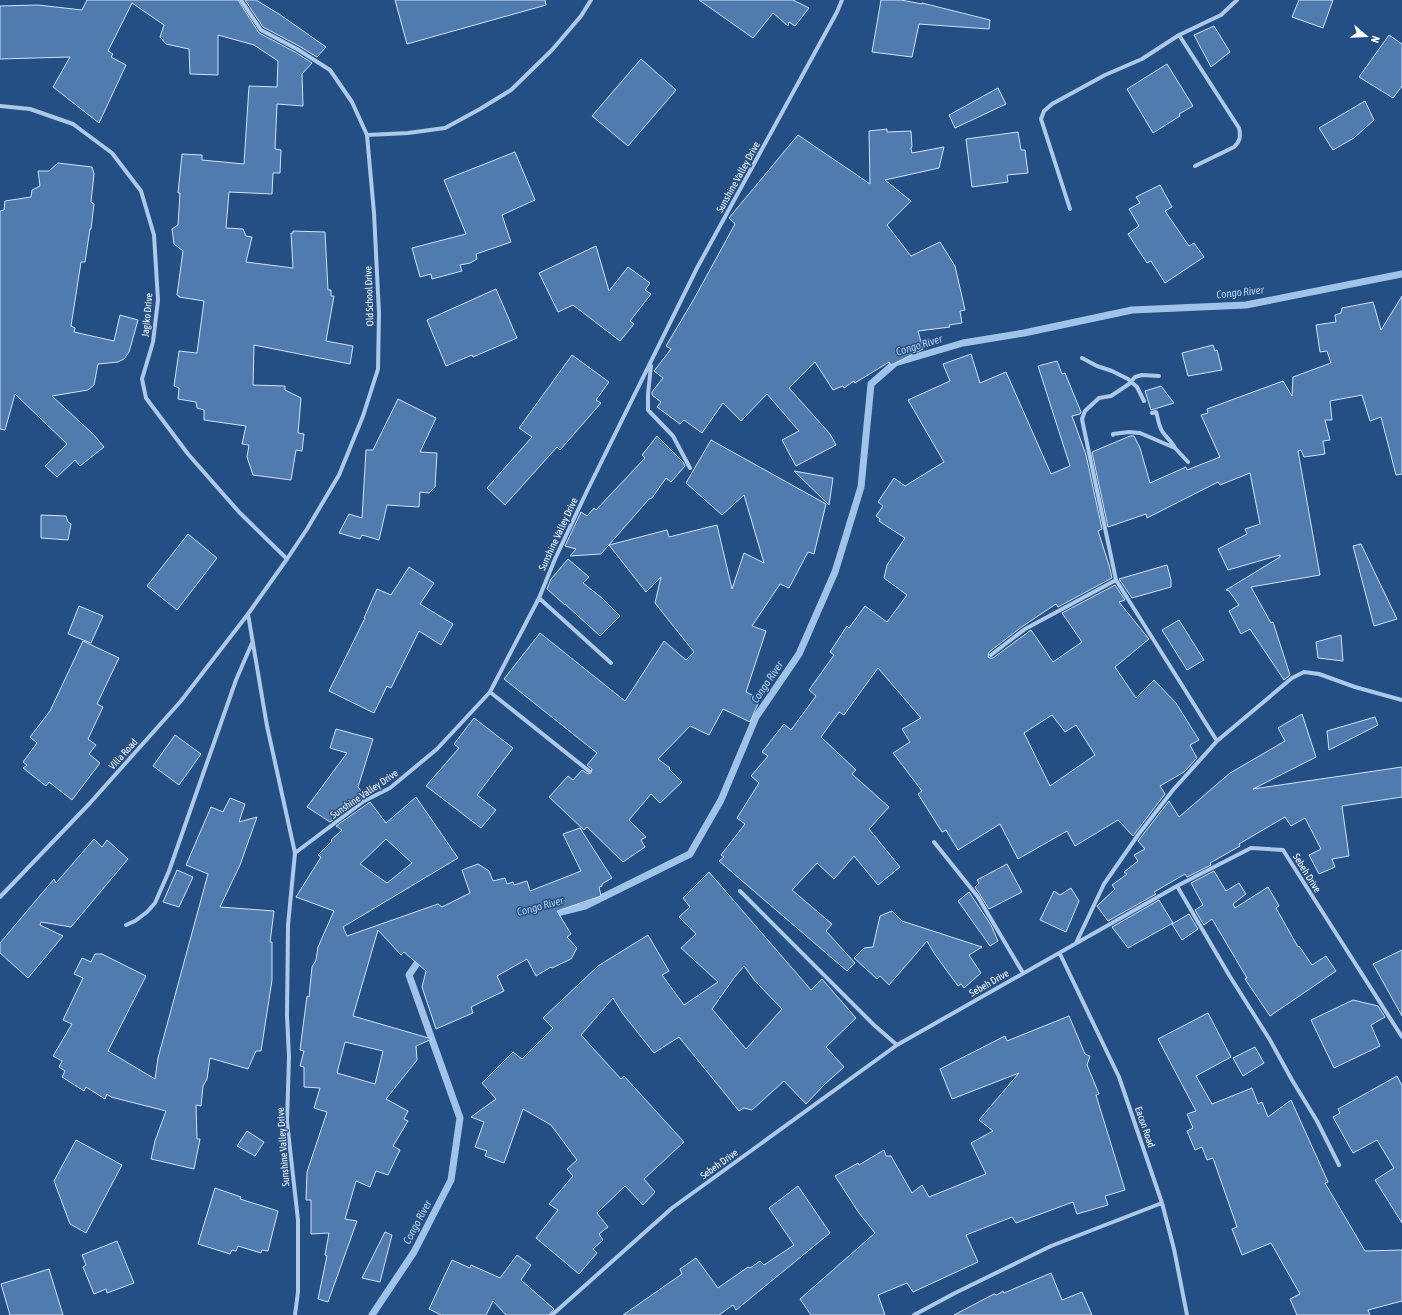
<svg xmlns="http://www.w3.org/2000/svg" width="1402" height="1315" font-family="'Asap Condensed',sans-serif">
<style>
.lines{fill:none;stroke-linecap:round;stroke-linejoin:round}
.stream{stroke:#a1c3e9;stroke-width:7}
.building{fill:#507bae;stroke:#d1e2f6;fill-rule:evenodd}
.street{stroke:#adc8e8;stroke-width:4}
.labels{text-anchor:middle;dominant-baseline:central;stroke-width:3;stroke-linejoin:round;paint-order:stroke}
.street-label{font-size:10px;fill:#fff;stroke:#244f84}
.water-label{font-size:11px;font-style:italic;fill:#b9d2ef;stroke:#244f84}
</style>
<rect width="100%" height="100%" fill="#244f84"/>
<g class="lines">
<path class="stream" d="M549,915L585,906L690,854L721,800L756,717L799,654L835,572L861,487L871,384L895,363L963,343L1024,333L1132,310L1246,305L1402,274
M372,1315L414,1252L451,1180L460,1118L409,975L422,956"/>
</g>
<path class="building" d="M87,0H238L259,33L295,52L312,63L302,74L303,106L277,104L275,149L281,150L280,173H273L272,194L229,192L226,228L243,229L246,236L252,237L246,262L293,268L291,233H293V231L325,232L328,290H331V296H334L326,341L353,346L350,364L254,345L253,385L285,386V390L301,398L298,433L304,434L302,451L296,450L291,480L253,475L247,457L249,445L242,444L246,426L204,420V410L197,408L196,402L178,399L179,388L174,386L179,351L197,353L204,301L179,297V296L177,295L183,251L174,244L172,229L178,225L180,193H178L182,154L202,155V160L244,164L249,86L277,87L278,61L254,45L218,35V75L190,74L189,49L166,44L160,37L164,25L132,3L108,51L113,54L111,57L126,65L99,123L53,87L70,57L0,59V6L38,5L82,10Z
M245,0H256L279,14L326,47L317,57L299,46L263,27Z
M395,0H545L546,5L407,44Z
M699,0H793L809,8L795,26L789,22L788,26L773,13L753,38Z
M881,0H901L922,4V3L990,20L989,29L919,24L912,57L872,52Z
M1299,0H1333L1323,28L1292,17Z
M1214,26L1230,52L1211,67L1194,35Z
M1389,35L1402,44V86L1393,98L1359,77Z
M641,59L676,90L628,146L592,116Z
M1167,64L1193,106L1179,114L1180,116L1153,133L1127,89Z
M998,88L1006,104L955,128L949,115Z
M1365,101L1374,120L1354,138L1333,150L1319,128Z
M887,129V132L911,131L912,147L911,148L912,153L944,147L939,168L885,180L911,201L887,225L911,256L940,242L955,266L965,310L960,311L962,323L949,325L950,327L918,331L923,349L891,365L889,362L855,383L854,381L844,388L843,386L833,390L815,362L789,388L830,434L836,445L796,466L782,440L799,431L767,394L741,421L723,403L702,433L684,420L680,424L657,407L661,402L652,395V392L663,378L654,371L671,349L666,346L694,299L735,224L729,218L798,135L870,184L869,131Z
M1018,132L1021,150H1025L1028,173L1007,175L1008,182L972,187L966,139Z
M515,152L535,200L502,215L511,242L476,254L477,259L470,263L460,265L462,271L432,279L431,274L420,277L412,248L466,234L444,180Z
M58,163L92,167L94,174L91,202L94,204L91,229H90L85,262H81L71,326L75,328L74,332L114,341L120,315L138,320L129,352L124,359L118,362L98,364L94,385L88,390L52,396L94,435L104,447L80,466L75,460L57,477L45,466L67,444L15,394L5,430L0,429V211L4,210L5,201L31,197L32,190L40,186L38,171H49Z
M1160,185L1172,207L1165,211L1189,246L1194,243L1204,257L1165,283L1151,261L1147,263L1128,234L1139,226L1129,209L1140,203L1136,197Z
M596,246L609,291L628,267L650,283L645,290L651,294L630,321L634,324L620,341L573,305L558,312L539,273Z
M496,289L517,338L473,357L472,355L446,366L427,320Z
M1402,296V474L1396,475L1381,417L1370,421L1362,395L1330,401L1332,420H1325L1330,440L1323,441L1325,454L1304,457L1301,450L1298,451L1320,575L1251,587L1271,623L1273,622L1290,675L1284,680L1250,629L1241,634L1229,611L1239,605L1229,591L1226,590L1280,557V555L1228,570L1218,549L1247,534L1245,529L1260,524L1250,473L1220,485L1218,482L1147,518L1146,514L1108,527L1092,452L1130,436H1134L1140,448L1150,483L1186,467L1187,470L1220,457L1201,415L1208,413L1207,409L1283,381L1292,396L1293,377L1331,363L1327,351L1320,352L1316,325L1336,322L1335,315L1341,313L1342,308L1373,302L1381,330Z
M1213,345L1215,351L1217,350L1222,370L1188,376L1182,353Z
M971,354L980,383L1006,372L1051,474L1070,466L1038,366L1057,361L1062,374L1065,373L1081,412L1080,414L1072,416L1086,455L1102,529L1098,531L1109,565L1112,578L1058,607L1056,604L1023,626L989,652L988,657L990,658H993L1031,630L1053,662L1082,642L1062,613L1115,585L1125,600L1119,602L1149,639L1115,667L1136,698L1154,680L1176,703L1199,740L1190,745L1197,758L1184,772L1160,786L1165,794L1133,836L1118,820L1075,846L1067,831L1018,859L1000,824L958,850L946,830L942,832L918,794L922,791L893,753L910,742L902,729L921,718L878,668L844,715L839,712L821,737L856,770L852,774L889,807L869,829L900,867L878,885L854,856L834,879L817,863L792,890L832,924L826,931L855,963L847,971L719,861L724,857L721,855L745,824L737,818L759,783L751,776L768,756L762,752L784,724L791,730L816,696L809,690L834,655L830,652L847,626L849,628L865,606L887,622L907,595L884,578L887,565L905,538L879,521L880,519L876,516L883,506L878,502L894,478L905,486L944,462L908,400L950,381L943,364ZM1052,715L1065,732L1076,725L1095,755L1050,786L1024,733Z
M572,355L609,382L596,400L601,403L560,450L557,447L505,505L487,488L532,437L519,428Z
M1161,386L1174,403L1151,410L1145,391Z
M398,399L436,418L420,452L437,453L435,487L429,493L420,492L419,507L387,505L379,540L362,535L360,539L339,533L349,514L362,518L366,450H373Z
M657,436L683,462L685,466L671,482L666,478L652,498L649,499L601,554L570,556L576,549L565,546L581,512L587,516L594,508L596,510L645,458L642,455Z
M711,440L826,504L814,554L808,552L789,588L780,584L752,626L766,631L746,692L760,699L750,722L723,709L709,735L690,726L658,759L670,768L669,769L682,782L660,803L651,794L629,820L646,837L641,840L645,847L623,862L587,827L584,830L549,797L568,776L573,780L582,770L588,774L591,773L592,769L587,765L597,753L504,679L540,633L625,701L664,641L686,660L694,652L655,603L661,577L646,592L609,545L667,530L669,537L717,525L732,589L744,553L764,563L744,495L722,515L686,483Z
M794,471L833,478L829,505Z
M41,515L66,516L68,522L71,524L68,540L41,538Z
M188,534L217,558L177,610L147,586Z
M1361,544L1397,619L1374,626L1353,546Z
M568,559L589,577L583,583L602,598L620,616L600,636L565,604V605L547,589L551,579Z
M1167,565L1171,580V587L1132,598L1119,579Z
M409,567L434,583L420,604L453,624L441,645L419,631L391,688L387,686L374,713L329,691L365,618H364L377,589L391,595Z
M79,606L103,616L91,643L68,634Z
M1179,620L1204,660L1187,670L1162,630Z
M1341,635L1343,661L1318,658L1316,642Z
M83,641L119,658L97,704L103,707L88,739L96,745L89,754L100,763L72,800L49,782L46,786L23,768L27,765L23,762L37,743L30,737L50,711Z
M1302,714L1316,757L1253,789L1402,767V797L1342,806L1349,856L1332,859L1335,867L1319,874L1309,855L1321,849L1305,818L1291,826L1285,817L1239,844L1240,846L1210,863L1211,865L1187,877L1185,874L1154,892L1156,894L1108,921L1097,906L1115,889L1112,885L1127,874L1124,872L1138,861L1134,855L1145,849L1138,841L1169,801L1179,817L1230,773L1285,741L1278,728Z
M1375,717L1378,725L1329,750L1327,731Z
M474,718L513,748L477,795L496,810L481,828L426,786L459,748L454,744Z
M336,729L373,739L358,787L365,796L330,822L307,807L347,753L330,748Z
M175,735L201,754L179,785L153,766Z
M416,797L458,858L343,927L347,936L438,904L442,907L470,893L462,870L478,864L489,871L493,881L505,878L507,884L513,882L514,885L527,881L530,891L581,871L563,834L580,828L612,878L602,884V886L599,887L601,896L557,911L571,934L567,937L577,948L571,959L552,968L551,967L536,976L527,959L497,976L504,991L471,1007L473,1013L436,1029L422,987L426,971L404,952L401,955L378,930L353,1016L432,1039L416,1046L417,1060L386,1099L408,1111L404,1119L408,1121L393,1146L400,1150L388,1175L376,1171L370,1187L356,1181L345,1219L357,1221L328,1302L318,1299L327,1256L325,1255L329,1233L311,1234V1200H306L307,1172L327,1112L314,1108L320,1088L304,1087V1067L300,1066L304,1051L300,1050L307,996L309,997L312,967L316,960L318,947L334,911L296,897L321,857L318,855L332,841L331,840L342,830L336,826L370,802L386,823ZM386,839L412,863L387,883L360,864ZM345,1042L383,1051L375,1084L337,1073Z
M230,798L245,804L239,822L257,817L240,865L220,907L274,911L270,942H272V980L261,1051H256L248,1069L210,1058L207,1079L203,1086L201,1106L196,1105L197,1139H200L194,1169L151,1159L155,1141L166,1111L111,1097L107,1094L105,1099L86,1087L84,1091L62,1077L65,1071L59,1067L62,1061L53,1056L72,1024L63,1020L83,978L74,974L82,958L91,962L95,954H102L146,976L108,1051L155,1079L158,1058L208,874L186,865L211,807L223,812Z
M94,839L102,847L107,840L128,859L71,927L41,922L40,925L63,936L28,978L0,953V943L54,879L56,883Z
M1007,864L1022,892L989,909L975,887L979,883L977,880Z
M177,870L193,877L179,907L163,902Z
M1214,871L1226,891L1239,883L1246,894L1233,904L1235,908L1268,887L1279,906L1276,908L1298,947L1299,946L1312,965L1326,956L1336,971L1270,1016L1245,979L1247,978L1212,919L1204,925L1195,910L1203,905L1191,883Z
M709,872L811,990L822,979L856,1018L826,1047L844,1067L825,1084L806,1104L784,1081L752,1110L744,1108L739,1111L679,1037L654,1053L623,1014L613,998L581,1035L621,1079L624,1076L684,1142L644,1179L655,1192L643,1205L625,1186L597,1213L608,1227L599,1234L603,1240L593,1249L597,1253L579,1274L536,1238L558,1210L549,1204L573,1176L567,1169L577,1160L551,1125L523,1109L504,1163L485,1156L487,1151L475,1147L484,1122L471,1117L496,1099L482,1083L513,1052L522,1059L553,1028L543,1018L598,966L648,935L669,971L662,975L684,1005L718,982L681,948L696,934L679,917L690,907L683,898ZM744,966L755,981L782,1009L746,1049L712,1009L734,978Z
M1071,888L1079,901L1066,932L1040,920L1054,891L1060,895Z
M969,892L991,925L998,941L990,946L958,901Z
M1159,900L1173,923L1128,948L1112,927Z
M892,911L902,921L982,947L969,955L981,973L964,988L961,984L958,986L934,953L927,941L889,985L880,976L877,979L854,958L864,948L873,947L880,916Z
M1189,914L1198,929L1182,940L1172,924Z
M1402,950V1016L1373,964Z
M1353,1000L1378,1006L1385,1017L1371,1025L1380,1046L1334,1068L1311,1020Z
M1208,1013L1231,1057L1196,1076L1212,1104L1252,1088L1258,1104L1262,1102L1268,1117L1291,1100L1328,1182L1325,1183L1365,1251L1402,1250V1301L1368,1310L1370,1315H1297L1290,1299L1300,1294L1271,1243L1242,1255L1232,1229L1237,1227L1213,1158L1207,1160L1202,1147L1195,1150L1187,1131L1193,1128L1187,1114L1196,1111L1158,1039Z
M1069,1016L1085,1054L1090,1056L1087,1065L1099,1094L1096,1095L1125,1190L1105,1196L1108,1205L1077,1214L1073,1202L1016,1223L1012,1217L966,1235L978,1262L913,1292L907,1283L878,1295L885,1315H811L800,1299L875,1233L859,1213L835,1176L858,1163L859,1165L884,1150L886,1156H891L912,1193L922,1185L929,1197L986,1174L971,1143L993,1131L979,1120L1019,1073L952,1099L940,1069L1005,1036L1007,1041Z
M1255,1047L1264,1063L1243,1076L1233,1058Z
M1397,1076L1402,1086V1223L1375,1180L1394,1168L1377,1140L1353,1153L1333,1117L1340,1113L1338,1109Z
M247,1131L264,1142L255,1156L237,1146Z
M76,1140L122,1165L86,1233L70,1224L54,1181Z
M798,1186L830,1233L736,1310L733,1305L719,1315H623L682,1274L680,1269L696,1258L718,1288L748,1267L750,1268L760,1261L764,1265L794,1245L769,1208Z
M215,1188L241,1197L240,1199L278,1211L268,1251L262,1250L261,1253L238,1246L236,1251L232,1250L230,1254L198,1244Z
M385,1232L392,1235L380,1282L362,1278Z
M117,1241L134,1283L107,1293L106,1289L94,1294L83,1267L86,1265L82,1255Z
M517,1255L531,1265L521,1280L554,1309L549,1315H506L493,1301L486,1315H441L429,1309L452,1260L470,1268L471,1265L500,1278Z
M49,1269L63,1315H10L1,1284Z
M1051,1273L1062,1300L1082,1292L1092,1315H954L994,1294L997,1295L1003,1291L1004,1293Z"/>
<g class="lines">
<path class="street" d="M1179,35L1239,128C1241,137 1240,141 1234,147L1195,166
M0,106L30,109L73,124L112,153L141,191L154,235L158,300L153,342L142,379L146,398L188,454L239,512L287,559
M367,135L408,133L445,128L480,109L511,90L552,50L581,16L591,0
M1070,209L1041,119L1044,111L1052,104L1105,75L1142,59L1179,35L1221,15L1237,0
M1082,358L1097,366L1112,371L1128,379L1137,387L1144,401
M651,366L648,394V410L673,436L690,468
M1159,376L1142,375L1135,377L1129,384L1111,396L1099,398L1085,411L1082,419L1084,429L1116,580L1217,741
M1152,413L1156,412C1158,417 1158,423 1161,429C1164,436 1171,440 1175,448
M1113,435V434L1129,432L1140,433L1175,448L1188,462
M539,598L611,663
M248,614L267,726L295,853L288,925L287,1015L289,1057L287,1122L298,1220V1292L295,1315
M991,655L1025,629L1116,580
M490,692L589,771
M934,842L978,897L1023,973
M295,853L364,801L390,788L437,749L490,692L539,598L555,559L587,491L697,268L837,12L842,0
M1177,886L1229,975L1270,1040L1292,1080L1317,1121L1339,1165
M740,891L874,1025L897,1045
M0,897L90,803L181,701L248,614L287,559L307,529L339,475L363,416L378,369L379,313L374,213L367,135L352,102L330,70L297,49L261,30L241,0
M126,925L135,921L147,912L155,903L169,871L236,680L252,643
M1076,943L1104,884L1138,835L1173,790L1217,741L1292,678L1304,672L1319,674L1355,687L1402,700
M1060,954L1119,1077L1162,1203L1174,1249L1187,1315
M552,1315L672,1208L897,1045L1177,886L1251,848L1283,850L1402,1037
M914,1315L955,1293L1051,1246L1162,1203"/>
</g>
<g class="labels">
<g class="street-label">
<text transform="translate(738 177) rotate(-61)">Sunshine Valley Drive</text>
<text transform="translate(369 296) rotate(-92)">Old School Drive</text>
<text transform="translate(147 315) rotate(-85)">Jagiko Drive</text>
<text transform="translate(558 534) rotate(-65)">Sunshine Valley Drive</text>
<text transform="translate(123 754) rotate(-48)">Villa Road</text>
<text transform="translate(364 794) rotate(-34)">Sunshine Valley Drive</text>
<text transform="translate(1307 873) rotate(58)">Sebeh Drive</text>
<text transform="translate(989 983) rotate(-30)">Sebeh Drive</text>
<text transform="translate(1145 1127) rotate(71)">Eacon Road</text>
<text transform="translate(283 1147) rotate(-94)">Sunshine Valley Drive</text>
<text transform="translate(719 1164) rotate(-36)">Sebeh Drive</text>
</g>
<g class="water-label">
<text transform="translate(1240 292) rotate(-6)">Congo River</text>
<text transform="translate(919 345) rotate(-17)">Congo River</text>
<text transform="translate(767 682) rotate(-56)">Congo River</text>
<text transform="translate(540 906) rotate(-15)">Congo River</text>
<text transform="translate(417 1222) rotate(-62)">Congo River</text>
</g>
</g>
<g transform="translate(1366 36) rotate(109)" stroke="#244f84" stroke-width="3" paint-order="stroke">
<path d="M0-3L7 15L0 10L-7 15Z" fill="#ffffff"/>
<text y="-6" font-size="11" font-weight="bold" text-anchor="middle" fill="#ffffff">N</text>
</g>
</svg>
